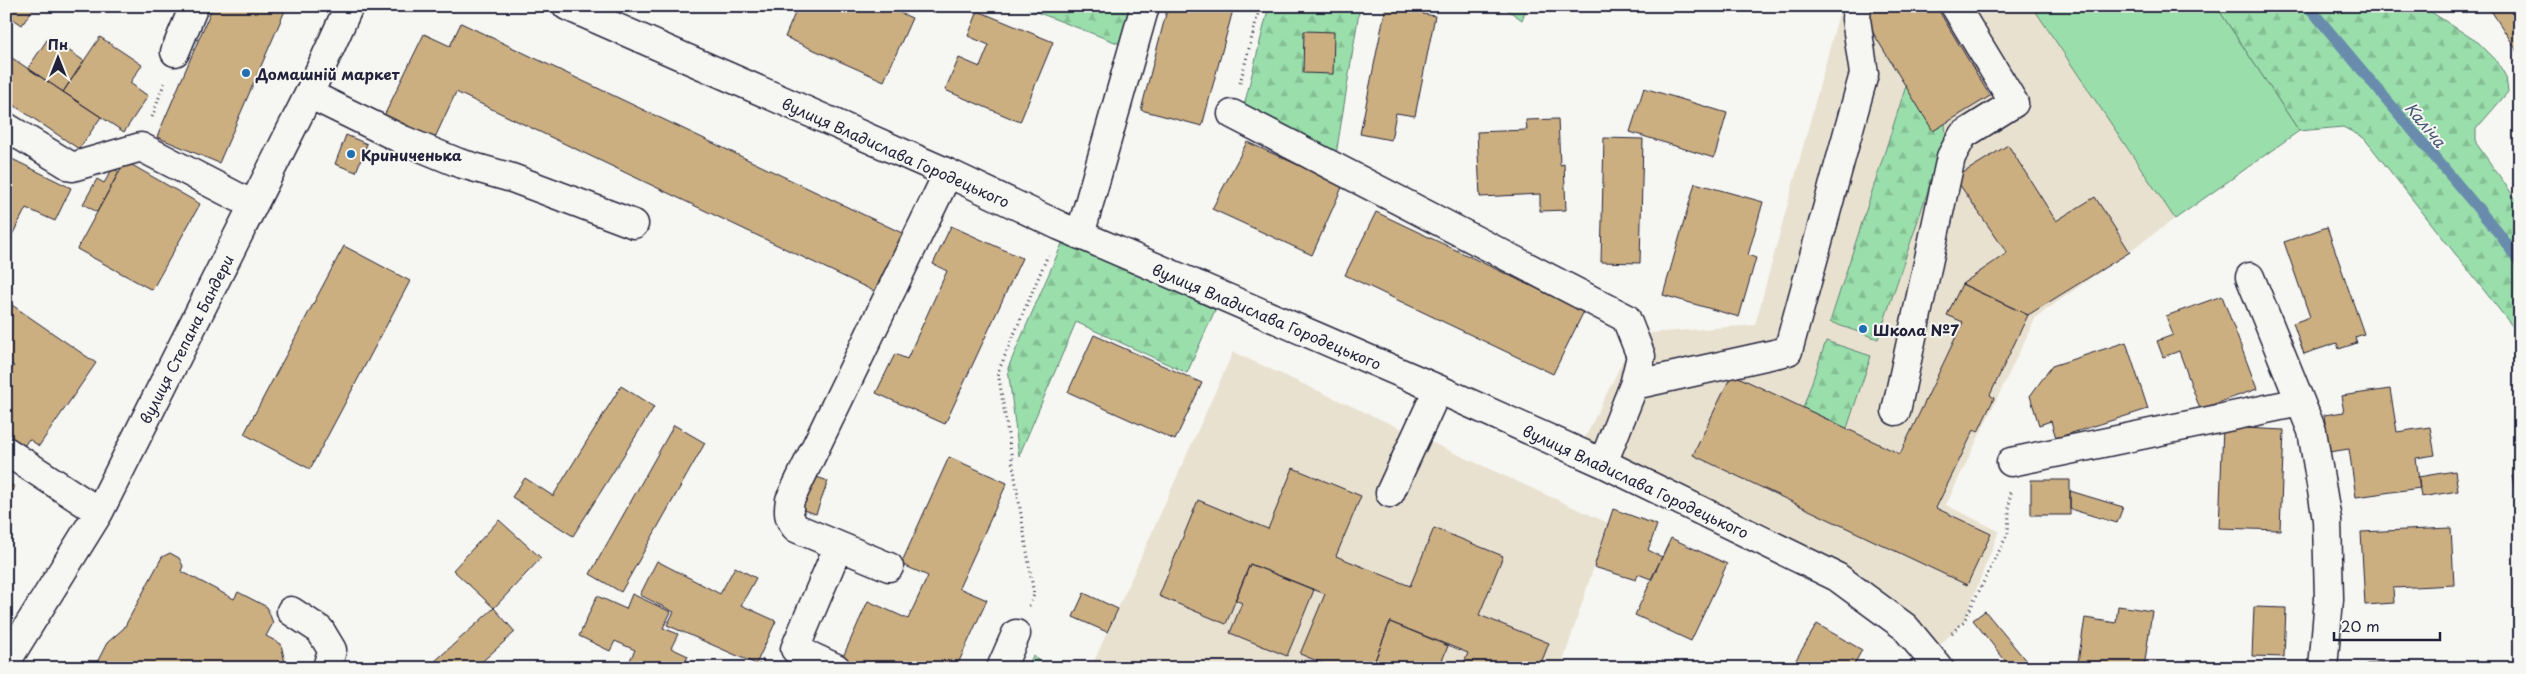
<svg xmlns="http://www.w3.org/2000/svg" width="2526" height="674" font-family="'Playpen Sans',sans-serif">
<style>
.built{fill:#e9e1d0}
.forest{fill:url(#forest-firs);stroke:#5e8073}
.park{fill:#9adfab;stroke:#5e8073}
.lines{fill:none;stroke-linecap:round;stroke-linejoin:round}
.stream{stroke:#698cad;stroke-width:11}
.building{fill:#ccaf81;stroke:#22223b}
.minor-casing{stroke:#22223b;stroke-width:31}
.path{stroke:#22223b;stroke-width:3;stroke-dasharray:1 4;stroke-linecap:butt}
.minor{stroke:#f6f6f2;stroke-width:28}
.poi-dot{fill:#1f6fb2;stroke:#f6f6f2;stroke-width:2}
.labels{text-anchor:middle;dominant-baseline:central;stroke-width:4;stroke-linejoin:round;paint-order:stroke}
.poi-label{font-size:15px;font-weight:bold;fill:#22223b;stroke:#f6f6f2;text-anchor:start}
.street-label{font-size:15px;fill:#22223b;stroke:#f6f6f2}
.water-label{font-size:16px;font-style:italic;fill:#465774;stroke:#f6f6f2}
</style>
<defs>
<pattern id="forest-firs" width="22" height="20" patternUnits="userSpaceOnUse" patternTransform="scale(1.25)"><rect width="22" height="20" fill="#9adfab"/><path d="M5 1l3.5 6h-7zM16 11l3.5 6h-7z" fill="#84bf94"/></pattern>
</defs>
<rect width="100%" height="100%" fill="#f6f6f2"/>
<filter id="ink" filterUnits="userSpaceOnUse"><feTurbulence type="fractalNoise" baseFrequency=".02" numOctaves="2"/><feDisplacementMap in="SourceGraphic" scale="10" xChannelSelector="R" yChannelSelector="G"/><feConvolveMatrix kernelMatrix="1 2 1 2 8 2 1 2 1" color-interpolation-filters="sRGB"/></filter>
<g filter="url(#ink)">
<path class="built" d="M1841,6H2216L2299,131L2036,317L1946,505L1999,531L1964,621L1929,656L1905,627L1578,452L1636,334L1755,325Z
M1233,352L1608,523L1561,668H1091Z"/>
<path class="forest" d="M1021,6H1145L1133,49Z
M1269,6H1360L1334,167L1241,118Z
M1502,6H1527L1522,20Z
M2216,6H2422L2479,43L2497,61L2506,77L2508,92L2476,129V143L2520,205V336L2364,138L2343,127L2299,131Z
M1906,86L1945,123L1946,137L1878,339L1830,322Z
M1064,239L1215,310L1187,373L1076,322L1019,456L1008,368Z
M1826,341L1871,356L1847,428L1803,408Z
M1033,656L1048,668H1027Z"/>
<path class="park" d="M2032,6H2216L2299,131L2175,219Z"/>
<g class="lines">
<path class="stream" d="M2308,6L2501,236L2520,263"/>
</g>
<path class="building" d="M6,6H35L22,25L6,14Z
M213,6H287L219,163L157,137Z
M798,6H884L912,18L884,81L785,37Z
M1168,6H1234L1202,126L1141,110Z
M1386,6H1425L1423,14L1435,16L1415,116L1396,113L1391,140L1360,134Z
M1873,6H1936L1990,96L1933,131L1861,13Z
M2488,6H2520V55Z
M978,11L1053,42L1020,122L945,90L959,58L980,67L989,45L968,36Z
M461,23L904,234L876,292L456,92L432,144L382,120L424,34L450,46Z
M1304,31L1334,32L1333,74L1303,73Z
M49,37L84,61L63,92L28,68Z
M100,37L142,65L130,83L148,96L124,132L63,92Z
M6,54L101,117L79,149L6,100Z
M1644,88L1727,113L1714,158L1630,132Z
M1558,119L1560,165L1564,164L1566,210L1540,211V194L1480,197L1477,132L1527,130L1526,120Z
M346,135L367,144L356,172L335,164Z
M1604,138L1643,139L1640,263L1601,262Z
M1247,142L1343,185L1312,255L1212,209Z
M2008,145L2056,221L2095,197L2130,252L2028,315L1962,284L2007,253L1955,178Z
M6,156L71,188L55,221L26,208L8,243L6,242Z
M125,161L200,204L152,290L77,249Z
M113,168L119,172L97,212L83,204L97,179L104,183Z
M1695,183L1763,202L1748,255L1756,258L1739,317L1663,295Z
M1376,212L1584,311L1553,374L1345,275Z
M951,226L1022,258L945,424L876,393L895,354L907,359L947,271L933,264Z
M2327,227L2364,334L2355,337L2357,343L2339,349L2337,343L2304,354L2293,323L2310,317L2284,242Z
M344,246L410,281L310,469L244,434Z
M6,257L12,261L6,271Z
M1962,284L2028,315L1990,395L1994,398L1978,432L1974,430L1936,508L1991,534L1967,585L1693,455L1732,374L1900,454L1963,322L1947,315Z
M2222,296L2257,389L2200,409L2179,351L2163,357L2157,341L2173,335L2166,316Z
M12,305L96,363L39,446L29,439L24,446L6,433V377L14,366L6,361V314Z
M1094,335L1202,383L1175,440L1068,392Z
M2126,342L2148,409L2056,438L2051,421L2039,425L2030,396L2052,366Z
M621,386L654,407L573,536L512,497L525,478L553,496Z
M2390,389L2397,432L2430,427L2435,455L2416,458L2420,488L2356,497L2349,449L2329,452L2324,415L2344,412L2341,396Z
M674,425L705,443L621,592L590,574Z
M2223,427L2284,430L2280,530L2219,528Z
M949,457L1007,483L959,588L987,600L956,668H862L842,659L868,601L908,619L928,576L901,564Z
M1293,468L1361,496L1336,556L1410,586L1434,528L1503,556L1479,615L1549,643L1539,668H1462L1468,653L1390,622L1372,668H1334L1300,654L1325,594L1250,564L1226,624L1159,596L1198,500L1268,529Z
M2455,471L2458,491L2421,497L2418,477Z
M811,475L828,481L816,514L800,509Z
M2520,475V503H2517L2512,476Z
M2031,480H2070V515H2031Z
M6,481L15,487L6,500Z
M2070,491L2123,507L2117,523L2070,509Z
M1613,509L1657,525L1648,550L1662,557L1651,579L1638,574L1636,580L1594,567Z
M499,520L541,558L494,608L453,570Z
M2451,528L2454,585L2393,588L2394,603L2365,605L2361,532Z
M1671,538L1727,564L1691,641L1635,615Z
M170,553L179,558L183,566L181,571L234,599L238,592L267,607L273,623L266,636L281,644L285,663L283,668H94L107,643L124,628L162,557Z
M657,561L720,594L735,567L756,578L741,605L776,621L756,664L667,625L674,612L640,595Z
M1250,564L1314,590L1287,656L1230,633L1242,603L1235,600Z
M1084,593L1118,609L1107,632L1073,617Z
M632,594L671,612L663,628L678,634L671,648L688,656L683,668H626L635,650L615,641L610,651L579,636L597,596L626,609Z
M2118,606L2152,611L2144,668H2094L2095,665L2078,662L2085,618L2116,623Z
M2254,607L2286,608L2284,657L2252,656Z
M494,608L515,632L475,668H438L433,663Z
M1985,611L2032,668H2011L1973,620Z
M1390,622L1448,646L1439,668H1372Z
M1817,624L1862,650L1852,668H1791Z
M2400,661L2401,668H2366V664Z"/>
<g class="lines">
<g class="minor-casing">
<path id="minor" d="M567,6L948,173L1060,226L1438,389L1603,463L1837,577L1905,627L1939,668
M175,52L194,6
M309,94L403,140L459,163L512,178L634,224
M1232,114L1626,318L1641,356L1634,385
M6,127L72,167L141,147L253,205
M1080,235L1145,6
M2250,277L2312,431L2327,520L2329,599L2323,668
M1896,411L1951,157L1963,135L2014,103L1955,6
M6,451L99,512
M2011,462L2300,402
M1603,463L1634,385L1788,351L1864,74L1856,19L1857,6
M1390,493L1438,389
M889,567L796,528C788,518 788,512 790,500L948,173
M291,611L320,630L332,650L327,668
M6,662L99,512L309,94L349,6
M836,668L795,649L838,547
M1001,668L1016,634"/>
</g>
<path class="path" d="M1240,83L1260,6
M152,117L165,81
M1029,606L1034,595L998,372L1048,255
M1952,633L1964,621L2008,533L2010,492
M756,668L764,659"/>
<use href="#minor" class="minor"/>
</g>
</g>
<g class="poi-dot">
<circle cx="246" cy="73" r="5"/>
<circle cx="351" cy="154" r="5"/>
<circle cx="1863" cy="329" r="5"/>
</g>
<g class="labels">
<g class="poi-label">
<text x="256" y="73">Домашній маркет</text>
<text x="361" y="154">Криниченька</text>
<text x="1873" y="329">Школа №7</text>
</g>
<g class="street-label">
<text transform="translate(896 152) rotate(24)">вулиця Владислава Городецького</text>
<text transform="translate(1267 316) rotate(23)">вулиця Владислава Городецького</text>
<text transform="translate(186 339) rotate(-63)">вулиця Степана Бандери</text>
<text transform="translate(1636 481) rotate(25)">вулиця Владислава Городецького</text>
</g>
<g class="water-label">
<text transform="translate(2426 124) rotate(50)">Каліча</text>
</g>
</g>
<rect width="2526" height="674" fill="none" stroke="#f6f6f2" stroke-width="25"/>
<rect x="12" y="12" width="2501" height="649" fill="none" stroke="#22223b" stroke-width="2" filter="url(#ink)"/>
<g transform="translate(58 58)" stroke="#f6f6f2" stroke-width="4" paint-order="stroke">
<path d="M0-4L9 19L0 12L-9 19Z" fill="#22223b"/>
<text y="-8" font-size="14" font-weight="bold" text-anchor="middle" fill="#22223b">Пн</text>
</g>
<path d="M2334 632v8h106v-8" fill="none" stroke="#22223b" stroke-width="2.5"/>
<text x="2341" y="632" font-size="15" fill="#22223b" stroke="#f6f6f2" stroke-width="4" paint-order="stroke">20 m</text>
</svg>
